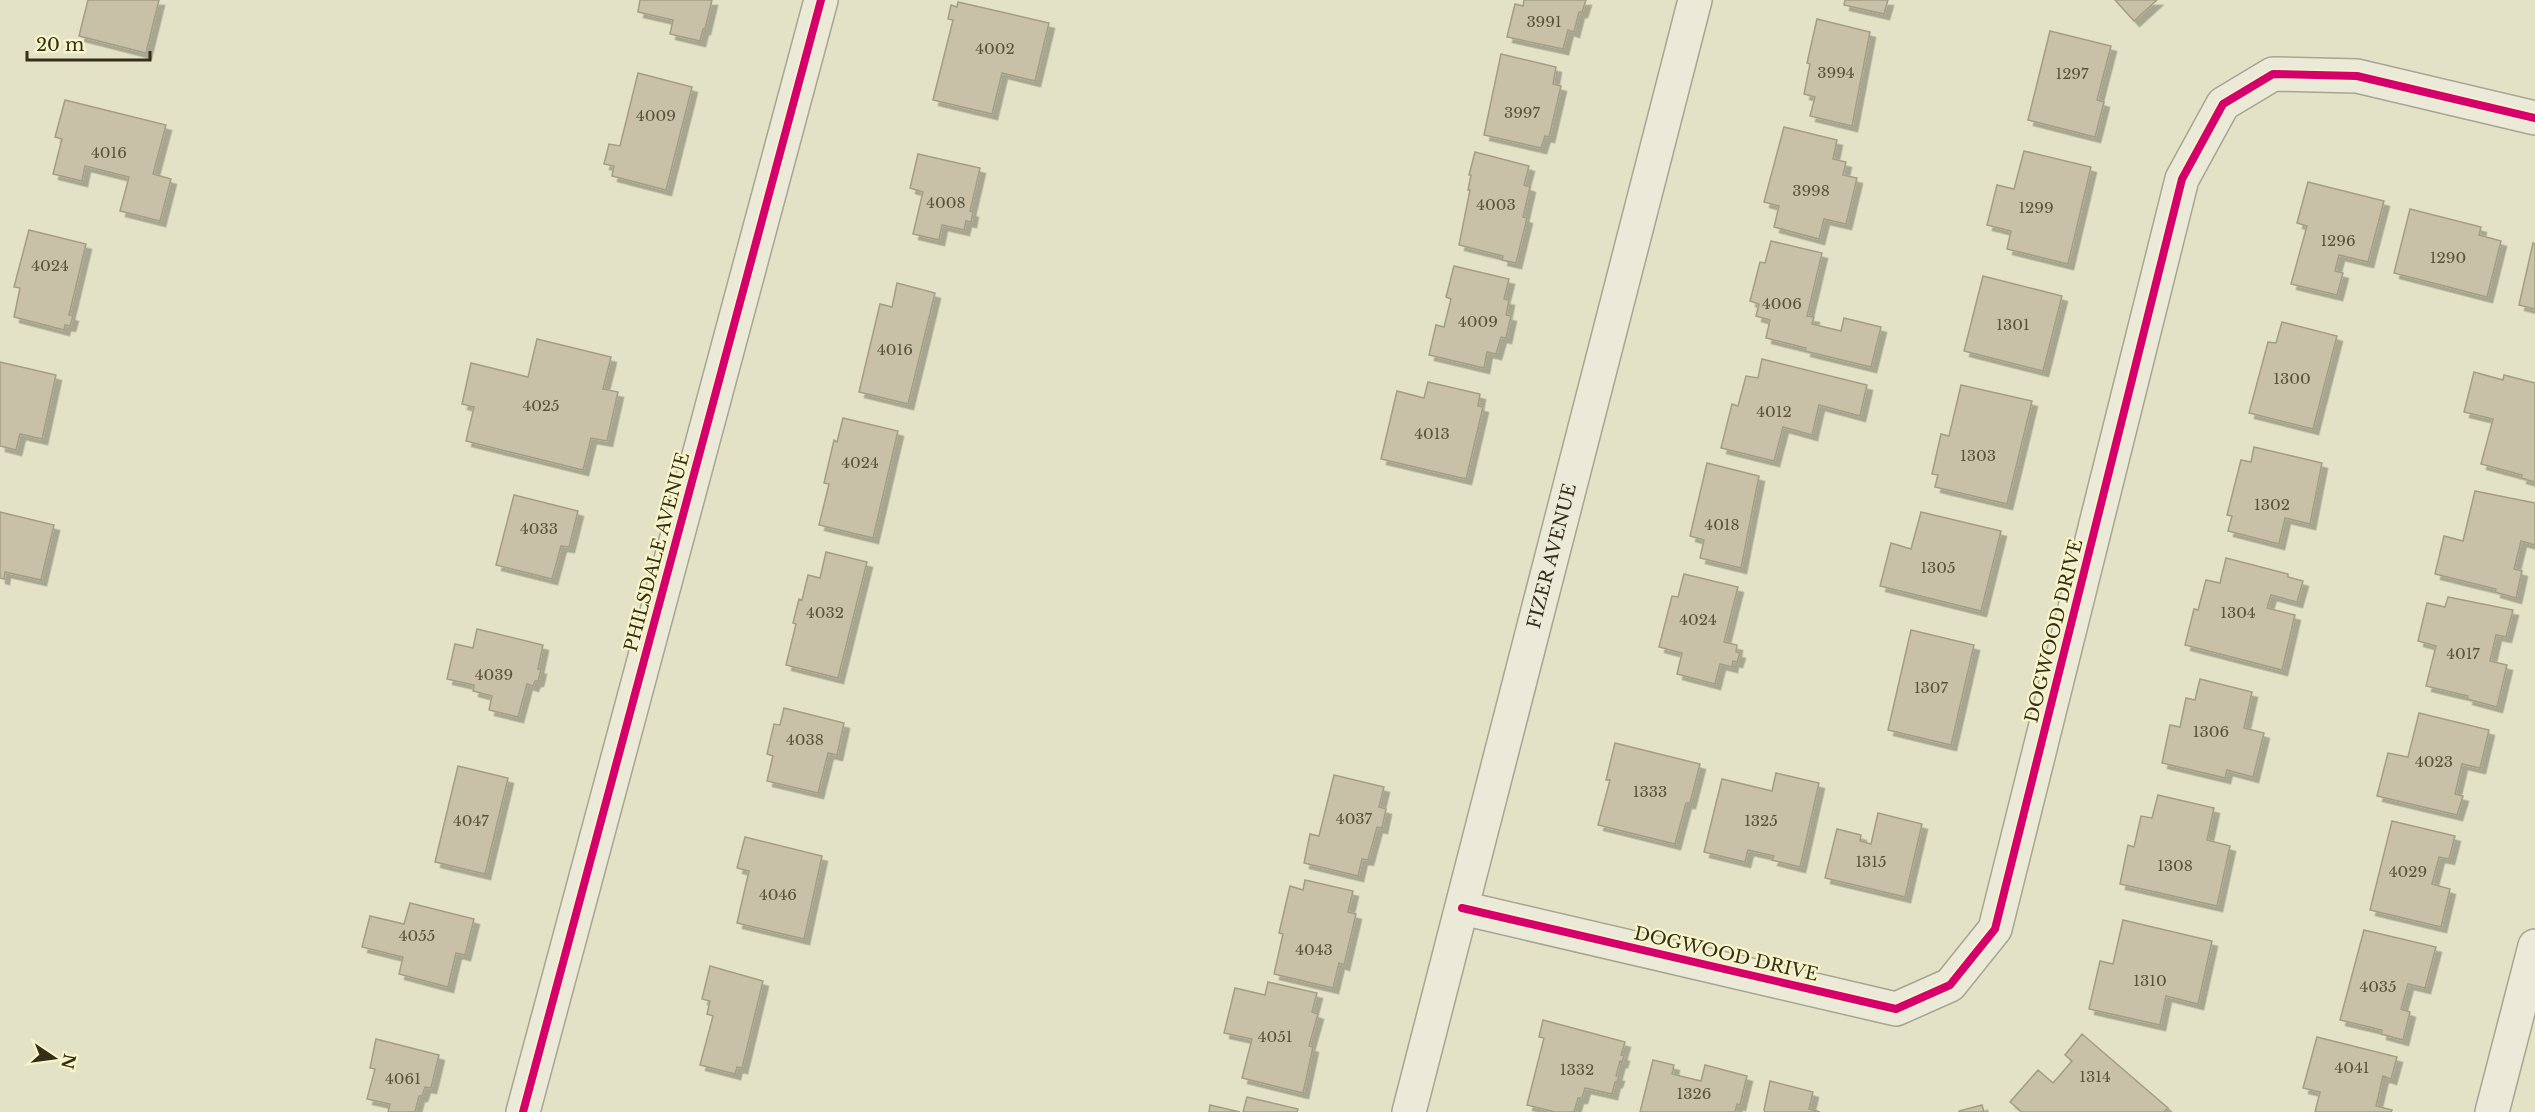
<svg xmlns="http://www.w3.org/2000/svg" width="2535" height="1112" font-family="'Libre Baskerville',serif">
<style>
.building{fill:#c8c0a7;stroke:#a49d86;stroke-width:1.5;filter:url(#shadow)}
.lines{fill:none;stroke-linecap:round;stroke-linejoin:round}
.minor-casing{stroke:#a8a490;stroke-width:36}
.minor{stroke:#ebead9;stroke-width:33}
.cycleway-casing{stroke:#f8f5c9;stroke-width:11}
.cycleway{stroke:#d6006c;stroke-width:8}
.labels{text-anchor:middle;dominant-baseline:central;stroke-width:4.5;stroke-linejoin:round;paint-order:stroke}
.number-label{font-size:15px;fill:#5a523c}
.street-label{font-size:18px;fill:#362e19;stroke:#f8f5c9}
</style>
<defs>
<filter id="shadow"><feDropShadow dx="5.5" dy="5.5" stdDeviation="0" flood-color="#0004"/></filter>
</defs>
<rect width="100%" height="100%" fill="#e4e2c6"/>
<path class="building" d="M88,0H159L146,53L79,36Z
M640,0H712L705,29H703L700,41L670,34L673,20L638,12Z
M1524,0H1586L1582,12H1579L1574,32L1568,30L1563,49L1507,37L1515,4L1523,6Z
M1845,0H1888L1884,14L1844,5Z
M2115,0H2157L2134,21Z
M958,2L1049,23L1035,81L1002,73L992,114L933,100L953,20L948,19L951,5L957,7Z
M1817,19L1870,32L1852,126L1810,116L1815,97L1804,94L1810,64L1807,63Z
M2050,31L2111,46L2097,100L2104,102L2095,137L2028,120Z
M1501,54L1556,67L1553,84L1561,86L1549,137L1545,136L1541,148L1484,135Z
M638,73L692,87L666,190L612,176L614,166L604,164L609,144L620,146Z
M65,100L166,125L153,174L171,179L160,221L120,211L129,177L85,166L82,181L53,174L62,139L55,137Z
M1784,127L1837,140L1833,159L1846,162L1843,175L1857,178L1846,224L1824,219L1819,239L1774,227L1779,206L1764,202Z
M2024,151L2091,167L2068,264L2007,249L2011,231L1987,225L1997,185L2014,189Z
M1475,152L1529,166L1524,185L1530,187L1523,217L1527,218L1516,263L1502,260L1503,256L1459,245L1470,190H1468L1471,175H1469Z
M918,154L980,168L970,211L973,212L971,222L966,221L964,230L942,225L939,240L913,234L923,192L910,188Z
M2308,182L2384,201L2368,262L2339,255L2335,271L2343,273L2337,295L2291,284L2307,226L2297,223Z
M2410,209L2481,227L2479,235L2501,241L2487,297L2394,273Z
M29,230L86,244L69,315L73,316L70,326L65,325L64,330L14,317L20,288L14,287Z
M1771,241L1822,253L1807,316L1814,317L1812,324L1841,331L1844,318L1881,327L1871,367L1805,351L1806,348L1766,338L1770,320L1756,316L1759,304L1750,301L1760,262L1765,263Z
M2533,243L2535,244V309L2519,305Z
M1454,266L1509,279L1504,299L1509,300L1506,315L1511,316L1506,338L1501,337L1496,354L1487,352L1484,368L1429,355L1436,325L1444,327L1451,299L1446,297Z
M1983,276L2062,296L2043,371L1964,351Z
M897,283L935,293L908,404L859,392L880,304L892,307Z
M2282,322L2337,336L2313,429L2249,413L2268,342L2276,343Z
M537,339L611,357L603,389L618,392L607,441L591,438L583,470L466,441L474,407L462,404L471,363L528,377Z
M1762,359L1867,385L1860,416L1819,405L1812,435L1783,427L1774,461L1721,448L1732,404L1738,406L1746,376L1758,378Z
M0,362L56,375L42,439L20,434L16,450L0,446Z
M2474,372L2503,380L2504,375L2535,383V482L2521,478L2522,475L2481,464L2493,419L2464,412Z
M1428,382L1480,394L1478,406L1483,407L1466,479L1381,459L1397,391L1424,398Z
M1961,385L2032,401L2007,504L1935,487L1938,475L1932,474L1941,434L1949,436Z
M843,418L898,431L873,538L819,525L829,484L824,483L834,440L837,442Z
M2254,447L2322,463L2310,524L2285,518L2279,544L2228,531L2232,516L2227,515L2241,460L2251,462Z
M1707,463L1759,476L1741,568L1700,558L1704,540L1690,536Z
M2475,491L2535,503V545L2521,541L2514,569L2522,571L2516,598L2495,592L2496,589L2435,574L2444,536L2463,541Z
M514,495L578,511L569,547L561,546L552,579L496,565Z
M0,512L54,525L41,580L5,572L4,579L0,578Z
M1921,512L2001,531L1981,611L1880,586L1891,543L1911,549Z
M826,552L867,562L838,678L786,665L796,624L793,623L799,599L802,600L808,575L820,578Z
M2226,558L2288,574V577L2303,581L2297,602L2271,595L2267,608L2295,615L2282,670L2185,645L2194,609L2198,610L2206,580L2220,583Z
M1684,574L1738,587L1724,642L1737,645L1736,652L1740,653L1737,662L1733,661L1732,667L1720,664L1715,684L1677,674L1682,653L1659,647L1672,596L1678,597Z
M2448,597L2513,610L2506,637L2496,635L2490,661L2507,665L2497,707L2467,699L2468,696L2426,686L2436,646L2418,641L2427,603L2445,607Z
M477,629L543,645L538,669H541L538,681H535L533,686L527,684L518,717L489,710L492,696L473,691L474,685L447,679L455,644L473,648Z
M1911,630L1974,645L1951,745L1888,730Z
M2200,679L2252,692L2244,728L2264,733L2253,777L2227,770L2225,778L2162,763L2170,725L2180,727L2186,698L2195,700Z
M784,708L844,723L837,755L828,753L818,793L767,781L773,756L767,754L774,724L780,725Z
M2419,713L2489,730L2480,768L2462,764L2455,794L2463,796L2457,815L2377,796L2388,753L2408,757Z
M1615,743L1700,764L1690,803H1686L1675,844L1598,825L1610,780H1606Z
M458,766L508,778L485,874L435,862Z
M1776,773L1819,783L1800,867L1772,860L1774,856L1748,850L1745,862L1704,852L1722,779L1772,791Z
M1334,775L1384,787L1379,807L1386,809L1382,828L1377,827L1368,860L1362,859L1358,876L1304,863L1310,834L1319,836Z
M2158,795L2214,808L2207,840L2230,846L2217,906L2120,884L2128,845L2134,847L2141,816L2152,818Z
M1878,813L1922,824L1905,897L1825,878L1837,829L1861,835L1860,841L1871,844Z
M2392,821L2455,836L2449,859L2439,857L2432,884L2450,889L2441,927L2370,910Z
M745,837L822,856L804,939L737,923L749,871L737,868Z
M1305,880L1353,891L1348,912L1356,914L1344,965L1339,963L1333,988L1274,974L1283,934L1279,933L1290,886L1303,890Z
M410,903L474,919L465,955L456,953L448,987L399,974L403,957L362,947L370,916L404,924Z
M2123,920L2212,941L2198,1004L2166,996L2160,1025L2089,1009L2100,961L2113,964Z
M2364,930L2436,947L2425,988L2408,984L2401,1009L2410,1012L2403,1040L2381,1034L2382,1030L2340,1020Z
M710,966L763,981L742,1068L737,1067L735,1074L700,1065L713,1016L707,1014L710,1001L702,999Z
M1268,982L1317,993L1312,1012L1318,1014L1309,1046L1313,1047L1303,1093L1242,1078L1252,1039L1224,1033L1235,988L1265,995Z
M1543,1020L1625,1042L1621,1055L1624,1056L1622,1062L1620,1061L1616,1076H1619L1617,1082H1615L1612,1094L1585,1088L1582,1098H1578L1574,1112H1555L1527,1105L1544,1038L1539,1037Z
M2082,1034L2168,1108L2164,1112H2022L2010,1102L2038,1070L2053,1083L2072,1061L2065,1055Z
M2317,1037L2397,1057L2391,1079L2383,1076L2376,1106L2392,1110L2391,1112H2315L2320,1092L2303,1088Z
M376,1039L439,1055L431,1088L425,1087L422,1096H419L415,1112H388L390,1104L367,1099L375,1069L370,1068Z
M1653,1060L1674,1065L1672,1074L1701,1081L1705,1065L1747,1076L1740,1105L1737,1104L1735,1112H1640Z
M1770,1081L1813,1092L1809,1109L1820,1112H1765L1764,1110Z
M1247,1097L1298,1109L1297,1112H1243Z
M1210,1105L1240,1112H1209Z
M1982,1105L1984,1112H1959V1111Z"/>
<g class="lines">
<g class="minor-casing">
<g id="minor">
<path d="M1462,908L1896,1009L1950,985L1995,929L2182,179L2223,104L2273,74L2357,76L2535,118"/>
<path d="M523,1112L821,0"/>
<path id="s1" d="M1409,1112L1695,0"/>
<path d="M2492,1112L2535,946"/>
</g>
</g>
<use href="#minor" class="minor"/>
<g class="cycleway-casing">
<path id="cycleway" d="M1462,908L1896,1009L1950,985L1995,929L2182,179L2223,104L2273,74L2357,76L2535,118
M523,1112L821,0"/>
</g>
<use href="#cycleway" class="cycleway"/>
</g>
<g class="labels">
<g class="number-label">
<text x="1544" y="21">3991</text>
<text x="995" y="48">4002</text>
<text x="1836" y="72">3994</text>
<text x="2072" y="73">1297</text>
<text x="1522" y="112">3997</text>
<text x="656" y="115">4009</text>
<text x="109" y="152">4016</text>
<text x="1811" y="190">3998</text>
<text x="946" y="202">4008</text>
<text x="1496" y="204">4003</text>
<text x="2036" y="207">1299</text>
<text x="2338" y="240">1296</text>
<text x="2448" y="257">1290</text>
<text x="50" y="265">4024</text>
<text x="1782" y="303">4006</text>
<text x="1478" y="321">4009</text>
<text x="2013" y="324">1301</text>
<text x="895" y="349">4016</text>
<text x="2292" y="378">1300</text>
<text x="541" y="405">4025</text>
<text x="1774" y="411">4012</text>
<text x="1432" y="433">4013</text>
<text x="1978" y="455">1303</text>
<text x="860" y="462">4024</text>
<text x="2272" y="504">1302</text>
<text x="1722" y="524">4018</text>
<text x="539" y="528">4033</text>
<text x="1938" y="567">1305</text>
<text x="825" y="612">4032</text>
<text x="2238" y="612">1304</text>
<text x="1698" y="619">4024</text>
<text x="2463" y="653">4017</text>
<text x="494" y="674">4039</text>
<text x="1931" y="687">1307</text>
<text x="2211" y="731">1306</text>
<text x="805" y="739">4038</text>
<text x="2434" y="761">4023</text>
<text x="1650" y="791">1333</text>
<text x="1354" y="818">4037</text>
<text x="471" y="820">4047</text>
<text x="1761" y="820">1325</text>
<text x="1871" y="861">1315</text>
<text x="2175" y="865">1308</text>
<text x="2408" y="871">4029</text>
<text x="778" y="894">4046</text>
<text x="417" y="935">4055</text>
<text x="1314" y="949">4043</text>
<text x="2150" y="980">1310</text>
<text x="2378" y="986">4035</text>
<text x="1275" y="1036">4051</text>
<text x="2352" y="1067">4041</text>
<text x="1577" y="1069">1332</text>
<text x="2095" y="1076">1314</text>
<text x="403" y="1078">4061</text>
<text x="1694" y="1093">1326</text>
</g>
<g class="street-label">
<text transform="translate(657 552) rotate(-75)">PHILSDALE AVENUE</text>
<text stroke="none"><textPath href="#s1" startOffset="574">FIZER AVENUE</textPath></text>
<text transform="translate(2054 631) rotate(-76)">DOGWOOD DRIVE</text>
<text transform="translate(1726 954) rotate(13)">DOGWOOD DRIVE</text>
</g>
</g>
<g transform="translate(54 1058) rotate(103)" stroke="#f8f5c9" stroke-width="4.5" paint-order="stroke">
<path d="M0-4.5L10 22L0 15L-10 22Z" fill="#362e19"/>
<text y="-9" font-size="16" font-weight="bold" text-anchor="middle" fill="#362e19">N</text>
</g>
<path d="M27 51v9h123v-9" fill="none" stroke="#362e19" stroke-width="3"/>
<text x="36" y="51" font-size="18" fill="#362e19" stroke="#f8f5c9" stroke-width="4.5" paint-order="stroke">20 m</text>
</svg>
